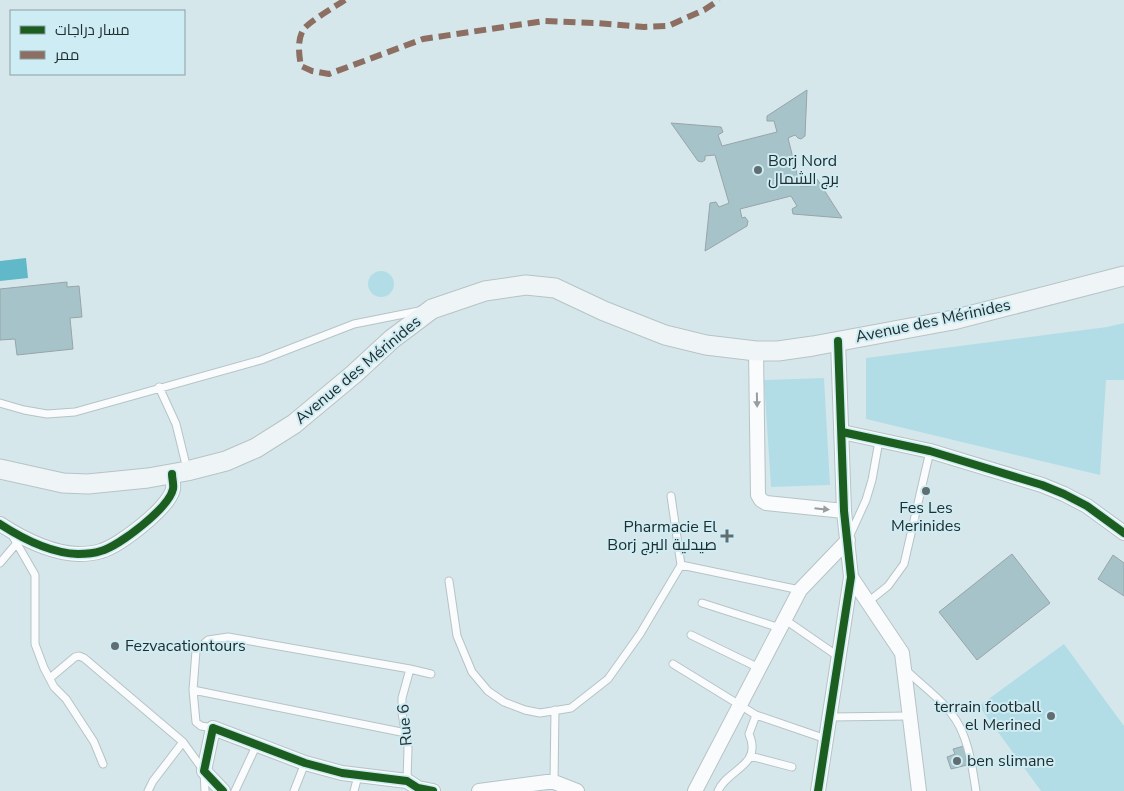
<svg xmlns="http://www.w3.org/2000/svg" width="1124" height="791" font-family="'Nunito Sans',Cairo,sans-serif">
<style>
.green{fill:#b2dde7}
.water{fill:#60b8c9}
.building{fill:#a6c3c9;stroke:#98a4a8}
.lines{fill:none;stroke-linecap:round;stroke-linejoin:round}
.service-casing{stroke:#b6c3c6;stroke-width:9}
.minor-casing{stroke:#b6c3c6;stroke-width:16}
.secondary-casing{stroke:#b6c3c6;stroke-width:21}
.service{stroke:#f9fbfc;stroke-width:7}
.minor{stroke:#f9fbfc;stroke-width:14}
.secondary{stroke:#eff5f6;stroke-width:19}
.quiet{stroke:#8d6e63;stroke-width:6;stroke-dasharray:12 6;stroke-linecap:butt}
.cycleway-casing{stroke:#ceecf3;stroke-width:11}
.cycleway{stroke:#1b5e20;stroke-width:8}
.oneway{fill:#989ea0}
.poi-dot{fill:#606e71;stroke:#ceecf3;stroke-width:2}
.labels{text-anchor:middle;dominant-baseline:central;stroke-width:4;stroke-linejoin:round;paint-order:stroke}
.poi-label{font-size:16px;fill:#212d2f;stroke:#ceecf3;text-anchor:start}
.street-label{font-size:16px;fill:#212d2f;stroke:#ceecf3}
</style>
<rect width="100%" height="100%" fill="#d6e7eb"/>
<path class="green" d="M368 284a13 13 0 1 1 26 0a13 13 0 1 1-26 0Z
M1124,323V380H1106L1100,475L866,419V358L1107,327Z
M824,378L830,485L771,487L764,380Z
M1064,644L1124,726V791H1041L979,706Z"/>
<path class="water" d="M26,258L28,278L0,281V261Z"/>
<path class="building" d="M807,90L805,136L801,139L798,138L795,135L788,138L800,186H810L809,181L811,179H817L842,218L793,214L792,209L797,206L791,196L740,209L742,218L745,217L748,221L747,226L705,251L710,203L716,202L719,207L729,203L715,155L705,156V160L702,162L698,161L671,123L721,127L723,132L718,135L722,146L777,132L774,121H767V116Z
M67,282V287L79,286L82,317L70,318L73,349L17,355L15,339L0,340V289Z
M1012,554L1050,603L977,660L939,612Z
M1113,555L1124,563V596L1098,579Z
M964,746L967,765L951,769L947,757L955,754L953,749Z"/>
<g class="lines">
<g class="service-casing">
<path id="service" d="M159,387L176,424L187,469
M0,403L24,410L47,414L75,412L261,360L354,324L419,311
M12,535L35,575V644L44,668L54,687L66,699L94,742L103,764
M850,535L866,500L872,480L879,441
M0,563L17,543
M681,565L800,590
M449,581L457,636L472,672L488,691L504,702L525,710L540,713L571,708L608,679L640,634L681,565L671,496
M868,602L888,586L904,564L930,451
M702,603L780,628
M784,619L839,657
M691,635L759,668
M673,664L756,715L826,739
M906,670C920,684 939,697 951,713C968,734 972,765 976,791
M50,678L75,657L79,656L84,658L183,742L204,771L205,791
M193,690L196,722L201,726L213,728
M830,717L909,716
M406,733L193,690L196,651L208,640L228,637L410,669L431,674
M750,756L792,767
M407,781L408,748L402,713V698L410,669
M554,782L555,710
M148,791L153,781L183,742
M235,791L257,744
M294,791L305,763
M354,791L358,776
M718,791C727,769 763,766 749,734L756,715"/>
</g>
<g class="minor-casing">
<path id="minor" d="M756,351L758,495L761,500L766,503L844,511
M842,432L930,451L1042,485L1064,494L1087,506L1124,533
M0,524C23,539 50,553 78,554C85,554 95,553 101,551C119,546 169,508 173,489C174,485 172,479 172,474
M851,577L902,653L919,791
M223,791L204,771L213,728L305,763L342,773L407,781L418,788L433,791
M479,791L547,782H554L577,791
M695,791L800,590L848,540
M818,791L851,577L844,511L838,341"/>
</g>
<g class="secondary-casing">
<path id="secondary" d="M0,469L63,483L88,484L148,478L187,471L226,461L256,448L294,424L354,374L392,339L432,309L485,291L526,285L555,288L604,311L665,335L706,345L756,351H778L813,346L953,320L1124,276"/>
</g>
<use href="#service" class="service"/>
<use href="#minor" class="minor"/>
<use href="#secondary" class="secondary"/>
<path class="quiet" d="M345,0C336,6 308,22 303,30C297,41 299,55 301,66L312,71L329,74L423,39L544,21L596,23L644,27L668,26L704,10L719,0"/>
<g class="cycleway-casing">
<path id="cycleway" d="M842,432L930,451L1042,485L1064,494L1087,506L1124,533
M0,524C23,539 50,553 78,554C85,554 95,553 101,551C119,546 169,508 173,489C174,485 172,479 172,474
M223,791L204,771L213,728L305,763L342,773L407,781L418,788L433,791
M818,791L851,577L844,511L838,341"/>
</g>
<use href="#cycleway" class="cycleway"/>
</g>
<defs><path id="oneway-solid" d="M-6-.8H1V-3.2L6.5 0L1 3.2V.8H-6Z" transform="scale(1.25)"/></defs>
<g class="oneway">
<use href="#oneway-solid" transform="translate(757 400) rotate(89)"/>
<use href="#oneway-solid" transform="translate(822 509) rotate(6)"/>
</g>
<g class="poi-dot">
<circle cx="758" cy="170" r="5"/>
<circle cx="926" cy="491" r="5"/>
<path d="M724.5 528.5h5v5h5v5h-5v5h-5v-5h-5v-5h5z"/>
<circle cx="115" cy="646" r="5"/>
<circle cx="1051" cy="716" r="5"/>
<circle cx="957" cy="761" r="5"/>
</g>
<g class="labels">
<g class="poi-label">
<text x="768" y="161">Borj Nord<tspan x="768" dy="18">برج الشمال</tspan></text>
<text x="926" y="508" text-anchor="middle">Fes Les<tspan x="926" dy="18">Merinides</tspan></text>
<text x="717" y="527" text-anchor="end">Pharmacie El<tspan x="717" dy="18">Borj صيدلية البرج</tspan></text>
<text x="125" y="646">Fezvacationtours</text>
<text x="1041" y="707" text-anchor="end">terrain football<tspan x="1041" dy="18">el Merined</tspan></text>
<text x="967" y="761">ben slimane</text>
</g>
<g class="street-label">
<text transform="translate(933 321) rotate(-12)">Avenue des Mérinides</text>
<text transform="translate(358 370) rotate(-40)">Avenue des Mérinides</text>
<text transform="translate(405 725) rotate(-95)">Rue 6</text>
</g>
</g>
<rect x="10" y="10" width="175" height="65" fill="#ceecf3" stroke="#89a0a5"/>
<rect x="20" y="26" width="25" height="8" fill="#1b5e20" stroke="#89a0a5"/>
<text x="55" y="35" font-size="15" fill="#212d2f">مسار دراجات</text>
<rect x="20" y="51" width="25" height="8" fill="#8d6e63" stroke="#89a0a5"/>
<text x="55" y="60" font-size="15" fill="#212d2f">ممر</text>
</svg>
